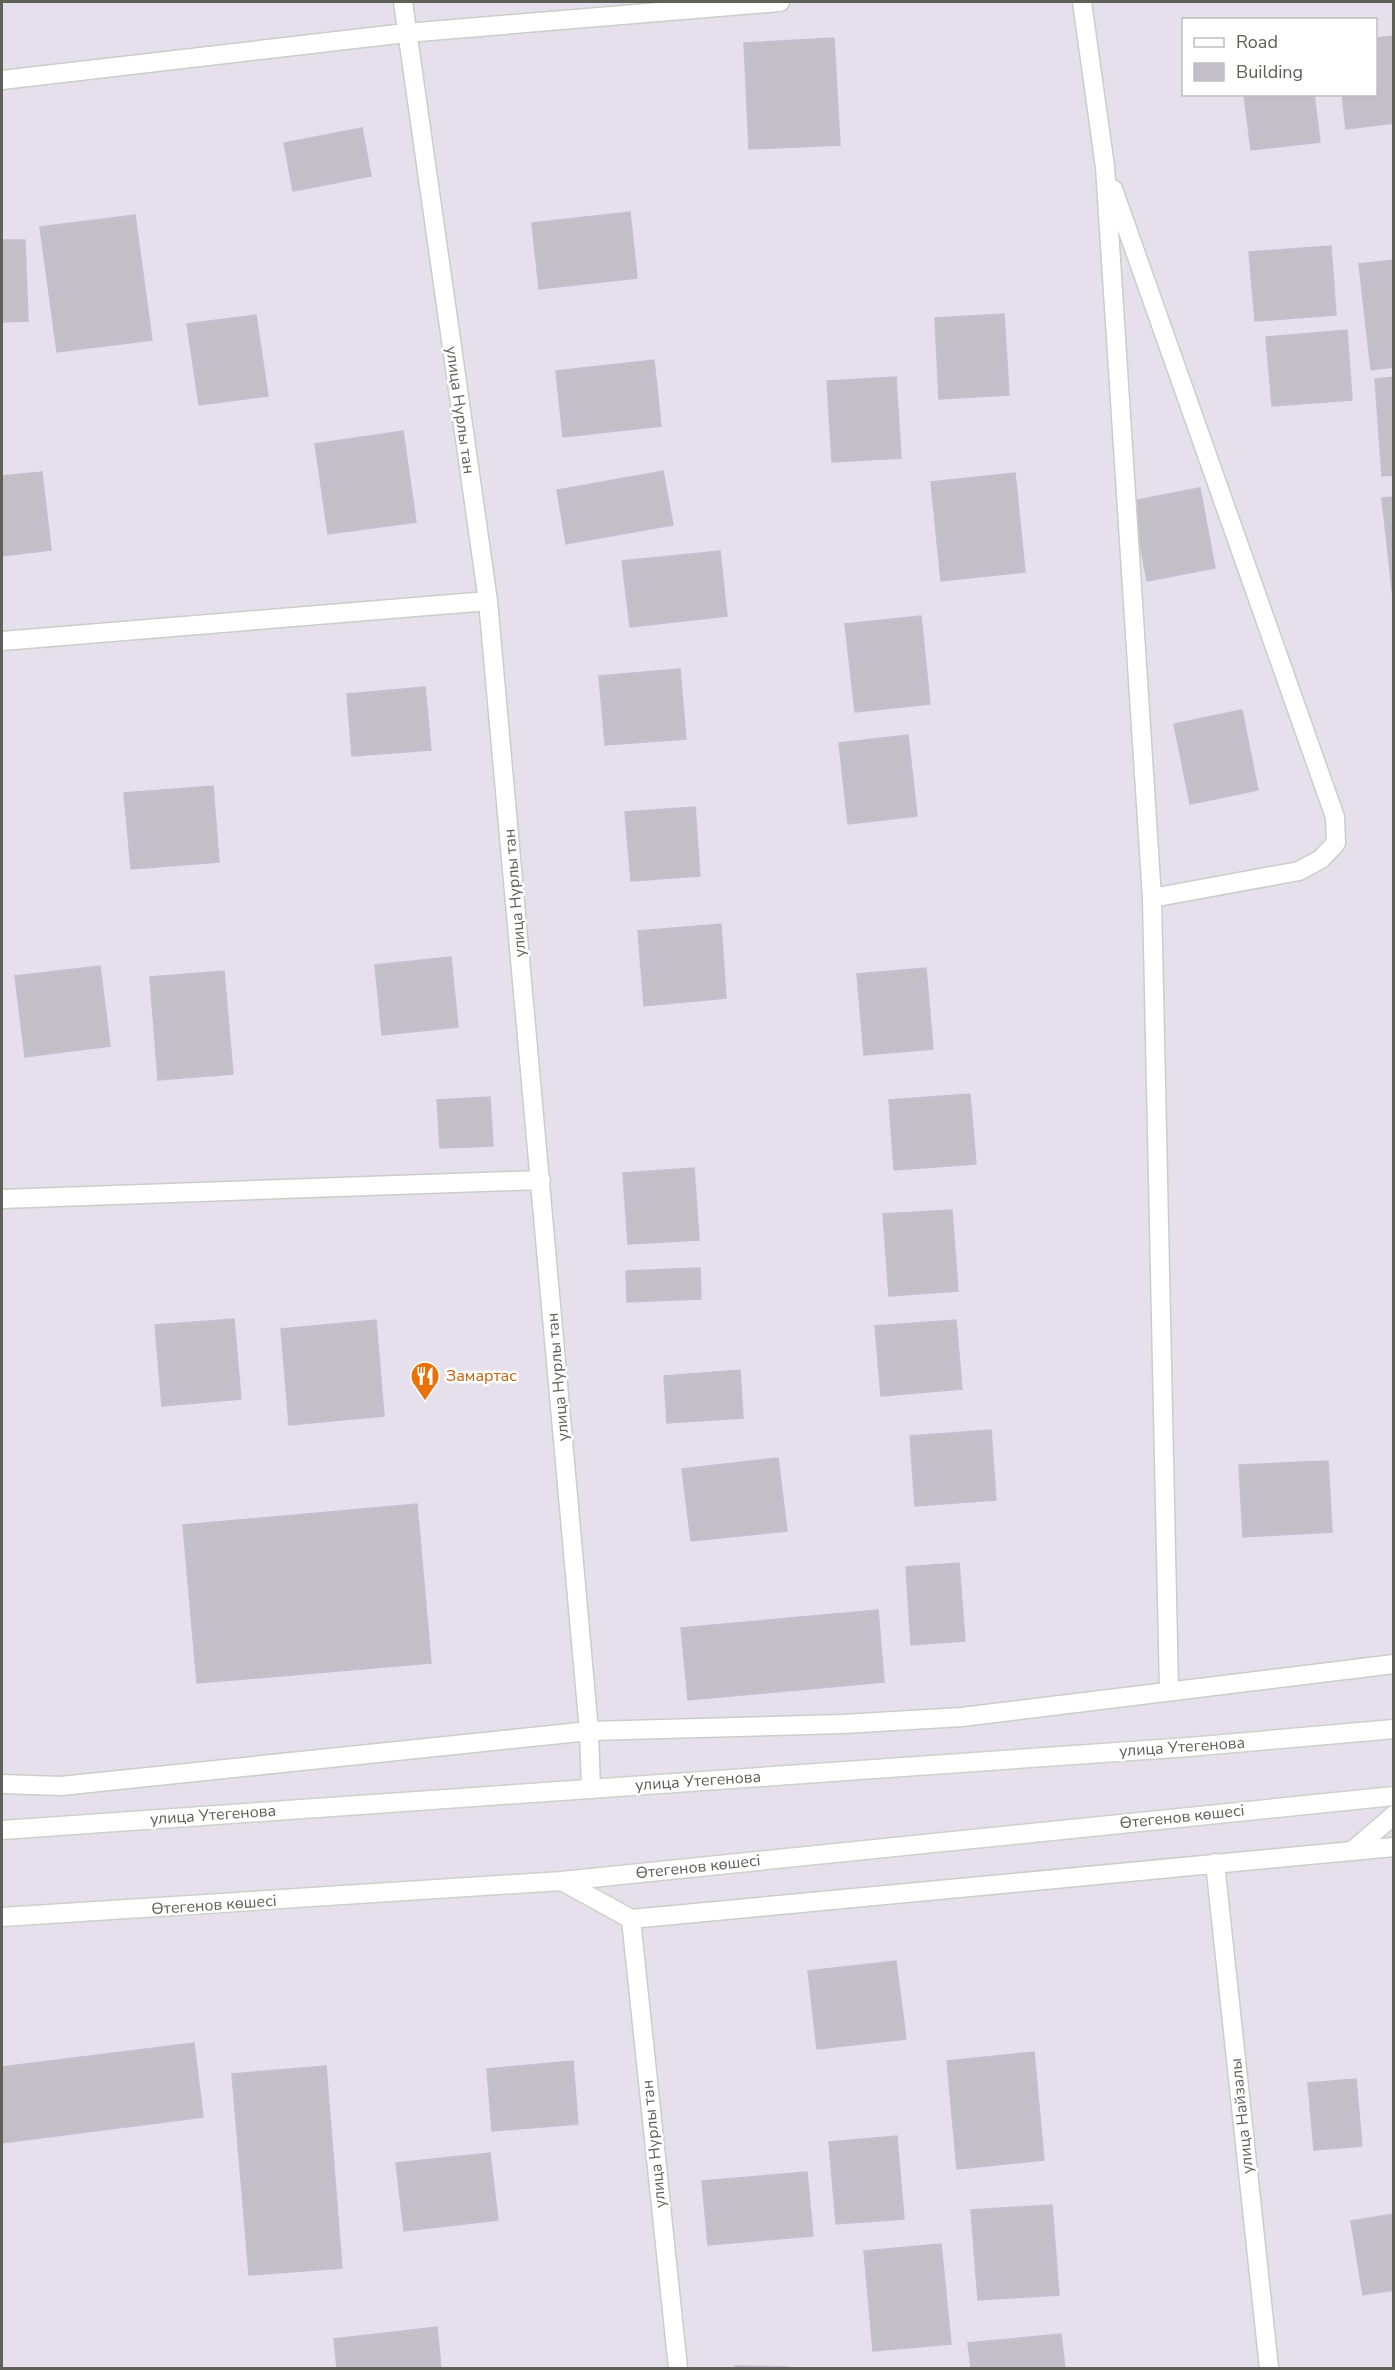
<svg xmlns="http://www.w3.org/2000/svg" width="1395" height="2370" font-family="'Nunito Sans',sans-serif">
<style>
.building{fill:#c2bfc8;stroke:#c5bfd0;stroke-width:1.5}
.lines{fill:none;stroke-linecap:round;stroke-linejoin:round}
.minor-casing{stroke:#cbcec7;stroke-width:21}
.secondary-casing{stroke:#cfd1c9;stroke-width:21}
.minor{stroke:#fff;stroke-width:18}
.secondary{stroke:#fff;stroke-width:18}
.labels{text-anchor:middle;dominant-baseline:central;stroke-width:5;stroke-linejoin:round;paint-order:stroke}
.street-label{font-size:16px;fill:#5f6159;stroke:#fff}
.food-label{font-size:16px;fill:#c56008;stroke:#fff;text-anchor:start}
</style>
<rect width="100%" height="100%" fill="#e5e0eb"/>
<path class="building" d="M1394,36V123L1346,129L1342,94H1376V38Z
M834,38L840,145L749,149L744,43Z
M1244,94H1314L1320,142L1251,150Z
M362,128L371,176L293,191L284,143Z
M630,212L637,278L539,289L532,223Z
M135,215L152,340L57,352L40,227Z
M2,240H25L28,321L2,322Z
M1331,246L1336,315L1255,321L1249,252Z
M1394,260V367L1371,370L1359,264Z
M1004,314L1009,395L939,399L935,318Z
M256,315L268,396L199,405L187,324Z
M1347,330L1352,400L1272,406L1266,337Z
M654,360L661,426L563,437L556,371Z
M896,377L901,458L832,462L827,381Z
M1394,377V475L1382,476L1375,379Z
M403,431L416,522L328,534L315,444Z
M663,471L673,525L566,544L557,490Z
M42,472L51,550L2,556V476Z
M1015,473L1025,572L941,581L931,482Z
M1200,488L1215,568L1147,581L1132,501Z
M1394,497V598H1393L1382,498Z
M720,551L727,616L630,627L622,561Z
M921,616L930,704L855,712L845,624Z
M680,669L686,739L605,745L599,676Z
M425,687L431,750L352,756L347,694Z
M1242,710L1258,790L1190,804L1174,724Z
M908,735L917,816L848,824L839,743Z
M213,786L219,862L131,869L124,793Z
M695,807L700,876L631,881L625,812Z
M721,924L726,998L644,1006L638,931Z
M451,957L458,1027L382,1035L375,965Z
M100,966L110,1046L25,1057L15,976Z
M926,968L933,1049L864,1055L857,974Z
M224,971L233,1074L158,1080L150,977Z
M970,1094L976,1164L894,1170L889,1100Z
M490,1097L493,1146L440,1148L437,1100Z
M694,1168L699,1240L628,1244L623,1173Z
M952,1210L958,1291L889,1296L883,1214Z
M700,1268L701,1299L627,1302L626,1271Z
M234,1319L241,1399L162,1406L155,1325Z
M376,1320L384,1416L289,1425L281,1329Z
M956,1320L962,1389L881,1396L875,1326Z
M740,1370L743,1418L667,1423L664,1376Z
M991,1430L996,1500L915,1506L910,1436Z
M778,1458L787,1531L691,1541L682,1469Z
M1328,1461L1332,1532L1243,1537L1239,1465Z
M417,1504L431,1663L197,1683L183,1525Z
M959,1563L965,1641L911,1645L906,1567Z
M878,1610L884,1682L688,1700L681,1628Z
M896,1961L906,2039L817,2049L808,1971Z
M194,2043L203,2117L2,2143V2067Z
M1034,2052L1044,2160L957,2169L947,2061Z
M573,2061L578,2124L492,2131L487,2069Z
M326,2066L342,2268L249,2275L232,2074Z
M1356,2079L1362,2146L1314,2150L1308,2083Z
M897,2136L904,2219L836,2224L829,2142Z
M490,2153L498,2220L404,2231L396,2163Z
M807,2172L813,2236L708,2245L702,2181Z
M1052,2205L1059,2295L978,2300L971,2210Z
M1394,2214V2290L1363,2295L1351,2221Z
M941,2244L951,2344L873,2351L864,2251Z
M437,2327L441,2368H337L334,2339Z
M1061,2334L1065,2368H971L968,2343Z
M735,2366L788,2367V2368H735Z"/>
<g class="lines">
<g class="minor-casing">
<path id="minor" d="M403,2L488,601L589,1731L591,1789
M1082,2L1105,167L1152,898L1169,1691
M2,80L406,33L780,2
M1113,189L1335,817L1336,843L1321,859L1299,871L1152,898
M2,641L488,601
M2,1199L541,1180
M2,1784L61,1786L589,1731L843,1724L962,1717L1394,1664
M1215,1863L1269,2368
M678,2368L631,1919L1394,1847"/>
</g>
<g class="secondary-casing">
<path id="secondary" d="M2,1830L1189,1747L1394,1729
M1352,1851L1394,1815
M562,1881L631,1919
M2,1917L562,1881L1394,1796"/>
</g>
<use href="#minor" class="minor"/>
<use href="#secondary" class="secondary"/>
</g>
<defs>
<g id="restaurant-pin" transform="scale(1.5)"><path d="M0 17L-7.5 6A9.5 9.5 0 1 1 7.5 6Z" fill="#e8710a" stroke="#fff"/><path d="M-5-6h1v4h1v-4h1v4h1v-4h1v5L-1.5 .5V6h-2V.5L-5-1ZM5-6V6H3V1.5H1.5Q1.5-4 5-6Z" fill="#fff"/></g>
</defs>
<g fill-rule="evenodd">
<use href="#restaurant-pin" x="425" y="1376"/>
</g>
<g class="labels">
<g class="street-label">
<text transform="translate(460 410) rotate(82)">улица Нурлы тан</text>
<text transform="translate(515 893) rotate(-95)">улица Нурлы тан</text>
<text transform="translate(558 1377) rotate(-95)">улица Нурлы тан</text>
<text transform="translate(1182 1747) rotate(-4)">улица Утегенова</text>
<text transform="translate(698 1781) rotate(-4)">улица Утегенова</text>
<text transform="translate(213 1815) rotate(-4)">улица Утегенова</text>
<text transform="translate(1182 1817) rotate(-6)">Өтегенов көшесі</text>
<text transform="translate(698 1867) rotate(-6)">Өтегенов көшесі</text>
<text transform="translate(214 1905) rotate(-4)">Өтегенов көшесі</text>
<text transform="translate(1242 2116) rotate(-96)">улица Найзалы</text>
<text transform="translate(654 2144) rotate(-96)">улица Нурлы тан</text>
</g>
<g class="food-label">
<text x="446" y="1376">Замартас</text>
</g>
</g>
<rect width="1395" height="2370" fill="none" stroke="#5f6159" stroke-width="6"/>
<rect x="1182" y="18" width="195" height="78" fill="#ffffff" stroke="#bfc0bd" stroke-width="1.5"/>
<rect x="1194" y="38" width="30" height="9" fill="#ffffff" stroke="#bfc0bd" stroke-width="1.5"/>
<text x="1236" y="48" font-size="18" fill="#5f6159">Road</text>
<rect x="1194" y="63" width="30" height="18" fill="#c2bfc8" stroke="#bfc0bd" stroke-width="1.5"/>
<text x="1236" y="78" font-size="18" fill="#5f6159">Building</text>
</svg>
